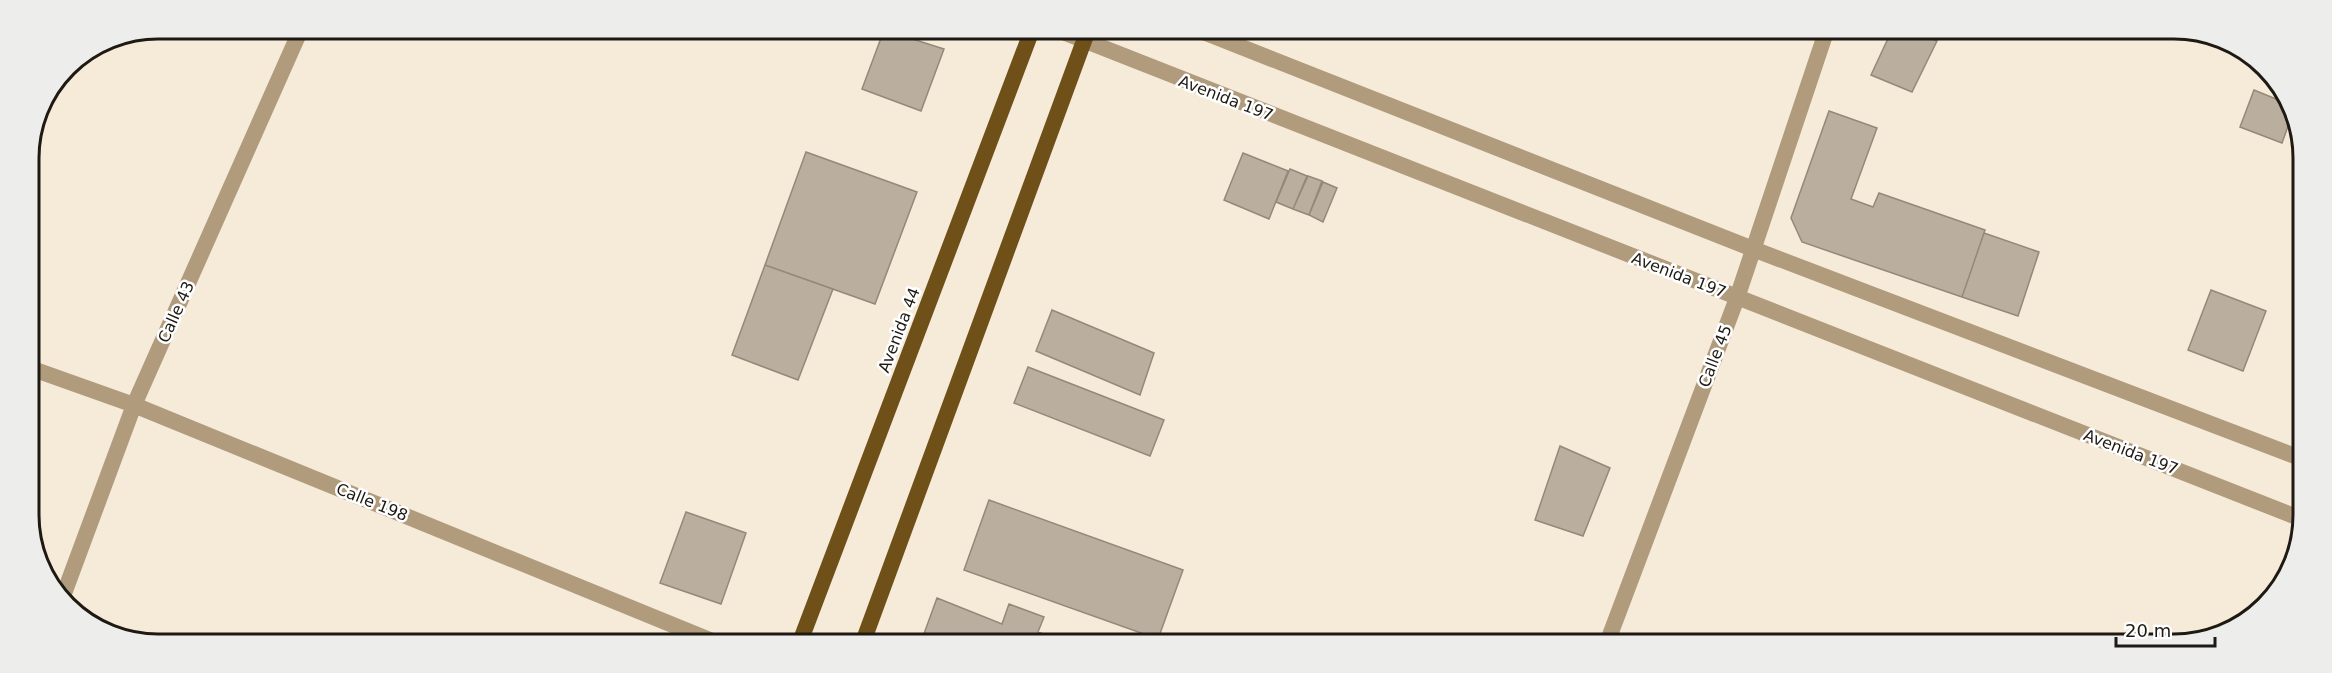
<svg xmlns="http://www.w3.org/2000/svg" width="2332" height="673" font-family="'DejaVu Sans',sans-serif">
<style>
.building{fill:#baaf9e;stroke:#948979;stroke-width:1.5}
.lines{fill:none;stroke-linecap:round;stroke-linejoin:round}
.minor{stroke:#b09c7d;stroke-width:16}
.tertiary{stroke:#b09c7d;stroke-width:16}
.trunk{stroke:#6e5018;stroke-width:16}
.labels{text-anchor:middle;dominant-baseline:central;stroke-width:5;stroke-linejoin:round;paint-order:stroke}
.street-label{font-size:16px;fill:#1e1a13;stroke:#fff}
.rim{fill:none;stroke:#1e1a13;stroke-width:3}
</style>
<rect width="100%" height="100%" fill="#f6ead8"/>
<path class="building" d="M884,30L944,49L921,111L862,89Z
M1333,31H1354L1352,38Z
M1891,32H1912L1937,41L1912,92L1871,75Z
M2254,90L2286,103L2292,115L2282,143L2240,127Z
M1829,111L1877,128L1851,199L1873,207L1879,193L1985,230L1962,297L1802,242L1791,218Z
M806,152L917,192L875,304L765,265Z
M1243,153L1288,171L1269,219L1224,200Z
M1290,169L1307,176L1293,209L1276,202Z
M1308,176L1322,181L1309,215L1293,209Z
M1323,182L1337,188L1323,222L1309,215Z
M1984,233L2039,252L2018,316L1962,297Z
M765,265L833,289L798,380L732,355Z
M2211,290L2266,311L2243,371L2188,350Z
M1052,310L1154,353L1140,395L1036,351Z
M1028,367L1164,420L1150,456L1014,403Z
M1560,446L1610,468L1583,536L1535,520Z
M989,500L1183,570L1158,639L964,570Z
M686,512L746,533L721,604L660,583Z
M937,598L1002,624L1009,604L1044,617L1038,632L1065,642H921Z"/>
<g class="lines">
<path class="minor" d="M30,368L134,405L712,641
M62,599L134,405L301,29
M1607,643L1737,298L1826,32"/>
<path class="tertiary" d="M1058,30L2299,518
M1201,31L1753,249L2300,458"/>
<path class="trunk" d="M800,642L1032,30
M863,642L1088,30"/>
</g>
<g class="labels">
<g class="street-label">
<text transform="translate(1226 98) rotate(21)">Avenida 197</text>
<text transform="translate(1679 275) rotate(21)">Avenida 197</text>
<text transform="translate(176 312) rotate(-66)">Calle 43</text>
<text transform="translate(899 330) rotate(-69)">Avenida 44</text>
<text transform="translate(1715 356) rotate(-69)">Calle 45</text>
<text transform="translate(2131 452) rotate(21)">Avenida 197</text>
<text transform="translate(372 502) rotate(22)">Calle 198</text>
</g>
</g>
<path d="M0 0H2332V673H0ZM158 39H2174A119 119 0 0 1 2293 158V515A119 119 0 0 1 2174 634H158A119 119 0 0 1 39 515V158A119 119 0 0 1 158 39Z" fill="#ededec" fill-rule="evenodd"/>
<path class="rim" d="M158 39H2174A119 119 0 0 1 2293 158V515A119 119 0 0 1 2174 634H158A119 119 0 0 1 39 515V158A119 119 0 0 1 158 39Z"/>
<path d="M2116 637v9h99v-9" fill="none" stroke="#1e1a13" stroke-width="3"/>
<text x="2125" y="637" font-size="18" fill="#1e1a13" stroke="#ffffff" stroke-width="4.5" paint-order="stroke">20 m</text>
</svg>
